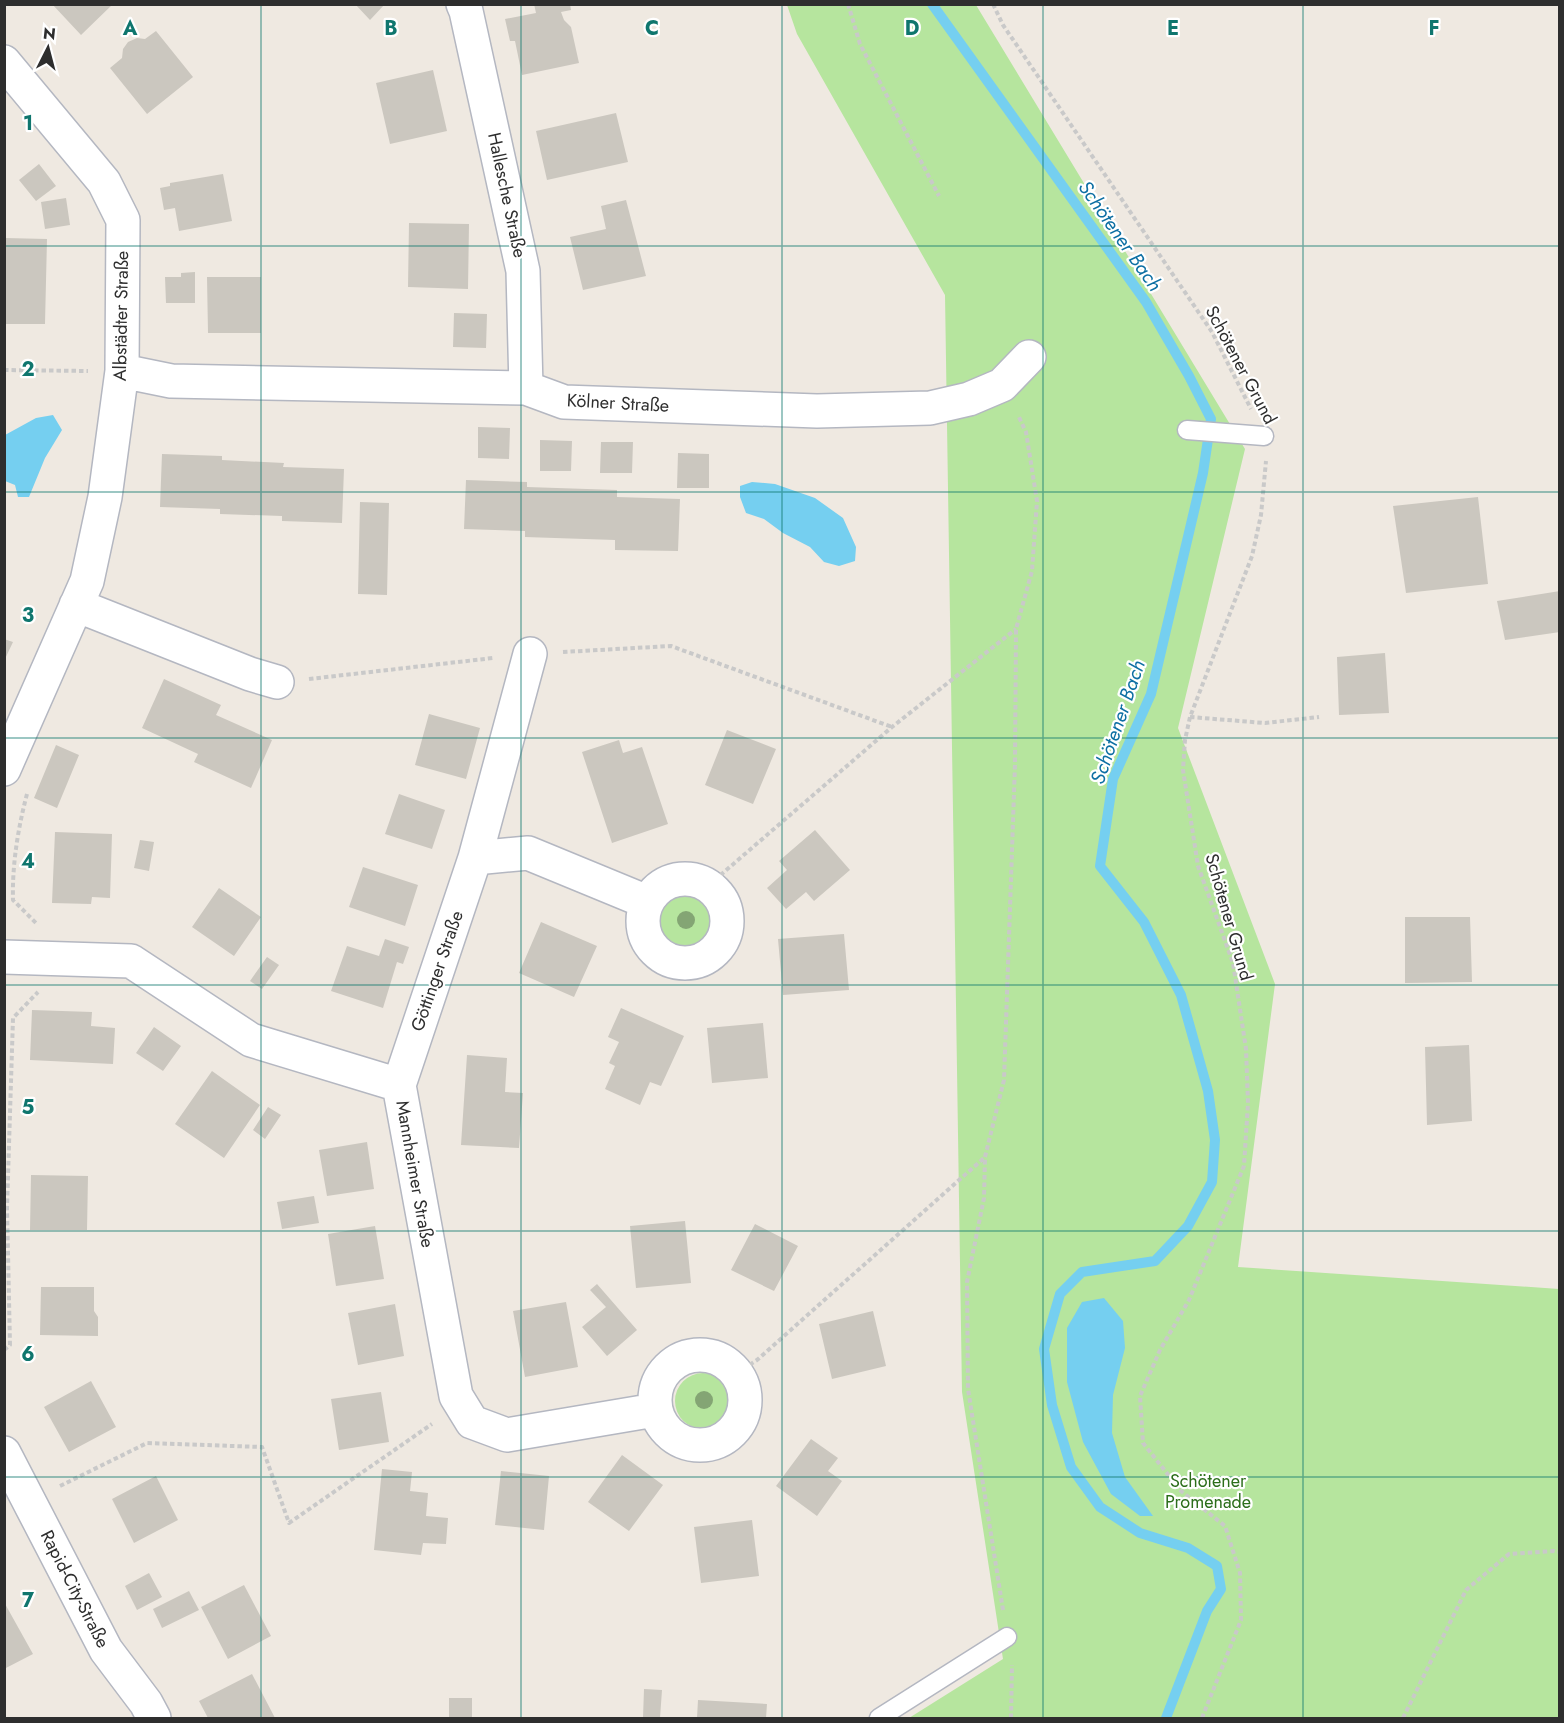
<svg xmlns="http://www.w3.org/2000/svg" width="1564" height="1723" font-family="Jost,sans-serif">
<style>
.green{fill:#b6e59e}
.water{fill:#75cff0}
.lines{fill:none;stroke-linecap:round;stroke-linejoin:round}
.stream{stroke:#75cff0;stroke-width:10}
.building{fill:#cbc7bf}
.lane-casing{stroke:#b4b7c1;stroke-width:21}
.street-casing{stroke:#b4b7c1;stroke-width:36}
.path{stroke:#c9c9c9;stroke-width:4;stroke-dasharray:4.5 3;stroke-linecap:butt}
.lane{stroke:#fff;stroke-width:18}
.street{stroke:#fff;stroke-width:33}
.tree{fill:#84a574}
.grid{fill:none;stroke:#0f766e;stroke-width:1.5;stroke-opacity:0.55}
.labels{text-anchor:middle;dominant-baseline:central;stroke-width:4.5;stroke-linejoin:round;paint-order:stroke}
.street-label{font-size:18px;fill:#2e2e2e;stroke:#fff}
.park-label{font-size:18px;fill:#2c6e1b;stroke:#fff}
.water-label{font-size:20px;font-style:italic;fill:#0d6fa3;stroke:#fff}
.grid-label{font-size:20px;text-anchor:middle;font-weight:bold;fill:#0f766e;stroke:#fff;stroke-width:4.5;stroke-linejoin:round;paint-order:stroke}
</style>
<rect width="100%" height="100%" fill="#efe9e1"/>
<path class="green" d="M787,5H976L1245,449L1178,728L1275,984L1238,1267L1559,1289V1718H909L1003,1659L962,1392L945,295L797,34Z
M658 921a28 28 0 1 1 56 0a28 28 0 1 1-56 0Z
M675 1401a28 28 0 1 1 56 0a28 28 0 1 1-56 0Z"/>
<path class="water" d="M53,415L62,430L45,458L29,497H18L15,485L5,481V435L36,418Z
M752,482L775,484L815,498L843,518L856,547L855,561L839,566L824,562L810,547L783,533L764,519L746,513L740,497V486Z
M1104,1298L1123,1321L1125,1348L1113,1395L1112,1433L1125,1477L1153,1516H1140L1111,1494L1083,1442L1067,1382V1328L1082,1302Z"/>
<g class="lines">
<path class="stream" d="M932,4L1146,302L1189,376L1211,419L1203,473L1151,694L1113,779L1100,866L1144,922L1181,995L1208,1091L1215,1140L1212,1182L1188,1226L1155,1261L1082,1272L1060,1294L1044,1349L1052,1405L1071,1467L1100,1507L1140,1533L1188,1548L1217,1566L1221,1589L1207,1611L1166,1718"/>
</g>
<path class="building" d="M52,4H113L81,35Z
M355,4H385L370,20Z
M534,4H570L571,10L561,12L564,20L571,27L579,63L522,75L515,41H510L505,19L536,13Z
M156,31L193,77L147,114L110,68L122,58L123,49L128,42L137,38L145,39Z
M433,70L447,131L390,144L376,83Z
M616,113L628,162L547,180L536,131Z
M39,164L56,186L36,201L19,180Z
M223,174L232,221L179,231L175,208L164,210L160,188L170,186V183Z
M66,198L70,225L45,229L41,202Z
M626,200L646,276L583,290L570,237L606,229L601,206Z
M409,223L469,224L468,289L408,287Z
M5,238L47,239L45,324H5Z
M195,272V303H166L165,277H181V273Z
M207,277H261V333H208Z
M454,313L487,314L486,348L453,347Z
M478,427L510,428L509,459L478,458Z
M540,440L572,441L571,471H540Z
M601,442H633L632,473H600Z
M678,453L709,454V488H677Z
M162,454L222,456V460L284,463L283,467L344,469L342,523L282,521V516L220,514V509L160,507Z
M466,480L527,482V487L617,490V497L680,499L678,551L615,550V540L525,537V531L464,529Z
M1478,497L1488,584L1406,593L1393,506Z
M360,502L389,503L387,595L358,594Z
M1560,591V632L1505,640L1497,601Z
M4,639L13,642L4,661Z
M1385,653L1389,713L1339,715L1337,657Z
M164,679L221,705L216,715L272,740L251,788L194,762L198,754L142,728Z
M429,714L480,728L466,779L415,765Z
M727,730L776,749L753,804L705,785Z
M619,740L623,753L642,747L668,824L612,843L582,752Z
M56,745L79,755L57,808L34,798Z
M399,794L445,810L432,849L385,834Z
M815,830L850,870L814,901L806,892L786,909L767,888L787,870L779,861Z
M55,832L112,834L110,898L92,897L91,904L52,903Z
M140,840L154,842L149,871L134,868Z
M363,867L418,885L405,926L349,907Z
M219,888L261,917L234,956L192,927Z
M1405,917H1470L1472,982L1405,983Z
M541,922L597,946L574,997L519,973Z
M844,934L849,990L783,995L778,939Z
M385,939L409,947L403,964L397,962L383,1008L331,991L347,946L379,956Z
M267,957L279,965L262,989L250,981Z
M621,1008L684,1036L661,1086L650,1082L640,1105L605,1089L615,1066L609,1063L619,1042L608,1037Z
M32,1010L92,1012L91,1026L115,1028L113,1064L30,1060Z
M763,1023L768,1078L712,1083L707,1028Z
M154,1027L181,1046L163,1071L136,1053Z
M1469,1045L1472,1121L1427,1125L1425,1047Z
M467,1055L507,1058L505,1092L523,1093L519,1148L461,1145Z
M212,1071L260,1105L224,1158L175,1124Z
M268,1107L281,1115L265,1139L253,1130Z
M367,1142L374,1189L327,1196L319,1150Z
M31,1175L88,1176L87,1230H30Z
M314,1196L319,1223L282,1229L277,1202Z
M685,1221L691,1283L636,1288L630,1226Z
M755,1224L798,1246L774,1291L731,1270Z
M375,1226L384,1279L336,1286L328,1234Z
M597,1284L637,1330L607,1356L582,1327L606,1307L590,1290Z
M41,1287H94V1311L98,1317V1336L40,1335Z
M566,1302L578,1367L525,1377L513,1311Z
M395,1304L404,1356L358,1365L348,1313Z
M873,1311L886,1366L832,1379L819,1324Z
M91,1381L116,1427L69,1452L44,1407Z
M381,1392L389,1442L339,1450L331,1399Z
M811,1439L838,1458L828,1471L842,1481L817,1516L776,1486Z
M622,1455L663,1485L629,1531L588,1502Z
M382,1469L412,1472L410,1491L428,1493L426,1516L448,1518L446,1544L423,1543L421,1555L374,1550Z
M501,1471L549,1476L544,1530L495,1525Z
M156,1476L178,1520L134,1543L112,1499Z
M752,1520L759,1576L701,1583L694,1527Z
M149,1573L162,1597L137,1610L125,1586Z
M244,1585L271,1636L228,1659L201,1607Z
M189,1591L199,1610L162,1628L153,1609Z
M4,1602L33,1654L4,1669Z
M252,1674L275,1718H208L199,1701Z
M644,1689L662,1690L660,1718H643Z
M449,1698H472V1718H449Z
M698,1700L767,1704L766,1718H697Z"/>
<g class="lines">
<g class="lane-casing">
<path id="lane" d="M1187,430L1264,436
M879,1718L1007,1637"/>
</g>
<g class="street-casing">
<path id="street" d="M463,4L466,11L523,271L526,388
M4,62L104,182L123,220L122,371L105,497L87,581L4,769
M122,371L171,381L526,388L564,402L817,411L930,408L969,399L1002,385L1029,357
M76,605L250,674L277,682
M475,858L528,853L647,902
M643 921a42 42 0 1 1 84 0a42 42 0 1 1-84 0Z
M4,957L131,961L251,1040L399,1085L456,1396L472,1422L507,1435L655,1410
M399,1085L475,858L530,654
M655 1400a45 45 0 1 1 90 0a45 45 0 1 1-90 0Z
M4,1453L106,1650L146,1703L154,1718"/>
</g>
<path class="path" d="M848,4L860,44L939,196
M993,4L1003,25L1212,332L1251,409
M4,370L88,371
M563,652L671,646L892,727
M309,679L493,658
M1190,717L1265,723L1319,717
M27,794C18,828 12,865 13,900L36,923
M709,885L892,727L1016,629
M4,1350L10,1345L7,1208L13,1018L38,992
M737,1373L757,1360L985,1157
M60,1486L147,1443L262,1447L289,1523L432,1424
M1003,1610L968,1389L967,1282L984,1198L985,1157L1004,1080L1015,764L1016,629L1032,571L1037,501L1026,432L1018,415
M1011,1718L1012,1665
M1202,1718L1241,1620L1240,1573L1225,1526L1181,1491L1143,1443L1140,1396L1160,1350L1189,1300L1244,1166L1248,1103L1246,1049L1233,963L1198,866L1183,770L1185,740L1190,717L1252,556L1261,515L1266,461
M1403,1718L1466,1590L1509,1554L1554,1551L1560,1552"/>
<use href="#lane" class="lane"/>
<use href="#street" class="street"/>
</g>
<g class="tree">
<circle cx="686" cy="920" r="9"/>
<circle cx="704" cy="1400" r="9"/>
</g>
<path class="grid" d="M261,4V1718M521,4V1718M782,4V1718M1043,4V1718M1303,4V1718M4,246H1560M4,492H1560M4,738H1560M4,985H1560M4,1231H1560M4,1477H1560"/>
<g class="labels">
<g class="street-label">
<text transform="translate(507 195) rotate(78)">Hallesche Straße</text>
<text transform="translate(121 316) rotate(-89)">Albstädter Straße</text>
<text transform="translate(1241 365) rotate(62)">Schötener Grund</text>
<text transform="translate(618 403) rotate(3)">Kölner Straße</text>
<text transform="translate(1229 917) rotate(74)">Schötener Grund</text>
<text transform="translate(437 971) rotate(-71)">Göttinger Straße</text>
<text transform="translate(415 1174) rotate(80)">Mannheimer Straße</text>
<text transform="translate(75 1589) rotate(63)">Rapid-City-Straße</text>
</g>
<g class="park-label">
<text x="1208" y="1481">Schötener<tspan x="1208" dy="21">Promenade</tspan></text>
</g>
<g class="water-label">
<text transform="translate(1120 236) rotate(55)">Schötener Bach</text>
<text transform="translate(1118 722) rotate(-71)">Schötener Bach</text>
</g>
</g>
<g class="grid-label">
<text x="130" y="35">A</text>
<text x="391" y="35">B</text>
<text x="652" y="35">C</text>
<text x="912" y="35">D</text>
<text x="1173" y="35">E</text>
<text x="1434" y="35">F</text>
<text x="28" y="130">1</text>
<text x="28" y="376">2</text>
<text x="28" y="622">3</text>
<text x="28" y="868">4</text>
<text x="28" y="1114">5</text>
<text x="28" y="1361">6</text>
<text x="28" y="1607">7</text>
</g>
<rect width="1564" height="1723" fill="none" stroke="#2e2e2e" stroke-width="12"/>
<g transform="translate(48 48) rotate(6)" stroke="#ffffff" stroke-width="4.5" paint-order="stroke">
<path d="M0-4.5L10 22L0 15L-10 22Z" fill="#2e2e2e"/>
<text y="-9" font-size="16" font-weight="bold" text-anchor="middle" fill="#2e2e2e">N</text>
</g>
</svg>
